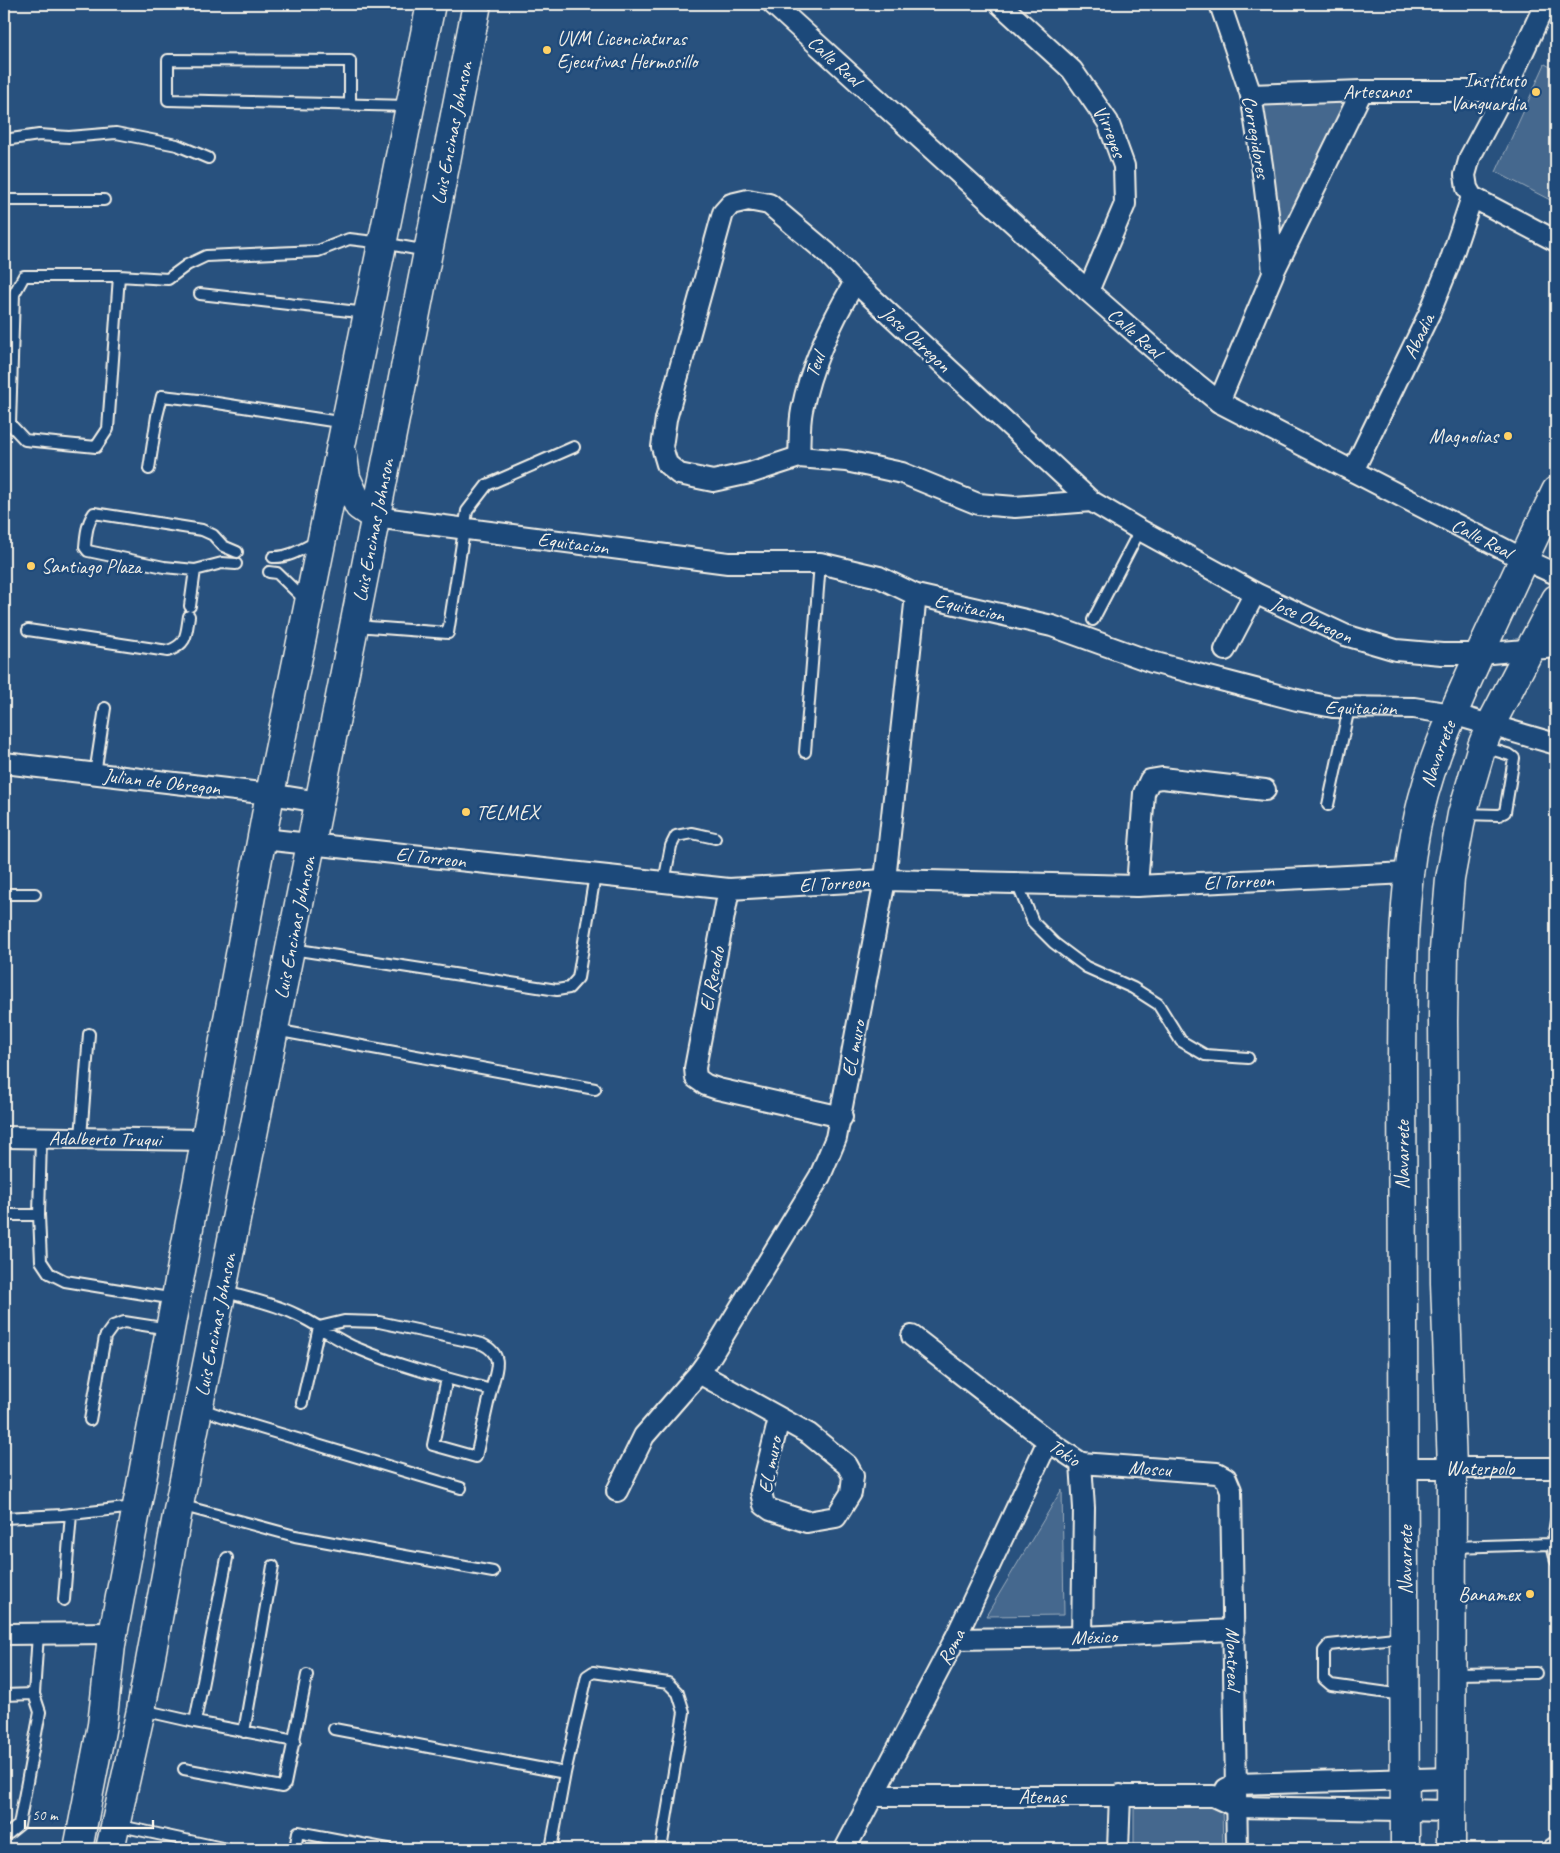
<svg xmlns="http://www.w3.org/2000/svg" width="1560" height="1853" font-family="Caveat,sans-serif">
<style>
.green{fill:#45688e;stroke:#9cacbb}
.lines{fill:none;stroke-linecap:round;stroke-linejoin:round}
.lane-casing{stroke:#f4f1e8;stroke-width:14}
.street-casing{stroke:#f4f1e8;stroke-width:24}
.secondary-casing{stroke:#f4f1e8;stroke-width:31}
.primary-casing{stroke:#f4f1e8;stroke-width:31}
.lane{stroke:#1f4a7a;stroke-width:10}
.street{stroke:#1f4a7a;stroke-width:20}
.secondary{stroke:#1f4a7a;stroke-width:28}
.primary{stroke:#1f4a7a;stroke-width:28}
.poi-dot{fill:#ffd166;stroke:#1f4a7a;stroke-width:2}
.labels{text-anchor:middle;dominant-baseline:central;stroke-width:5;stroke-linejoin:round;paint-order:stroke}
.poi-label{font-size:20px;fill:#f4f1e8;stroke:#1f4a7a;text-anchor:start}
.street-label{font-size:20px;fill:#f4f1e8;stroke:#1f4a7a}
</style>
<rect width="100%" height="100%" fill="#28517e"/>
<filter id="ink" filterUnits="userSpaceOnUse"><feTurbulence type="fractalNoise" baseFrequency=".02" numOctaves="2"/><feDisplacementMap in="SourceGraphic" scale="10" xChannelSelector="R" yChannelSelector="G"/><feConvolveMatrix kernelMatrix="1 2 1 2 8 2 1 2 1" color-interpolation-filters="sRGB"/></filter>
<g filter="url(#ink)">
<path class="green" d="M1545,64L1556,70V203L1496,172Z
M1351,98L1280,244L1263,99Z
M1062,1489L1064,1615L986,1616Z
M1134,1806H1222L1223,1849H1134Z"/>
<g class="lines">
<g class="lane-casing">
<path id="lane" d="M350,104V61L168,60V100L409,106
M4,140L39,135L69,137L116,133L177,145L208,158
M4,200H104
M119,276L108,429L96,447L25,440L10,424L14,294L24,276H119L168,279L187,265L206,256L318,251L349,239L383,243L427,251
M200,294L367,313
M149,469L157,416L162,396L198,400L345,423
M273,557C289,558 304,548 318,541
M236,564L222,563L195,570L164,567L88,551L85,547C86,535 87,523 94,513L202,530L213,535L223,546L237,552
M269,572L277,573L306,601
M190,606L195,570
M1093,620L1140,530
M356,626L448,633L467,511L487,485L574,447
M28,630L168,651C188,644 186,634 189,616
M805,752L820,563
M95,774L105,708
M1328,805L1349,708
M1463,814L1499,815L1505,812L1514,758L1510,755L1484,747
M664,882L671,846L676,836L692,833L715,838
M1017,883L1033,922L1054,943L1086,967L1133,988L1158,1004L1181,1041L1205,1055L1248,1058
M4,894H35
M292,949L557,990L569,988L578,978L595,875
M275,1030L595,1089
M41,1137L39,1215L41,1261L49,1273L65,1281L175,1299
M81,1137L89,1034
M4,1215H39
M222,1291C246,1298 273,1303 295,1314C318,1324 335,1340 359,1349C401,1367 447,1378 491,1390L476,1457L433,1445L447,1378
M302,1403L319,1327L344,1321L379,1322L482,1344C505,1355 496,1370 491,1390
M199,1408L227,1418L461,1488
M90,1420L105,1337L113,1326L124,1322L169,1329
M180,1505L295,1536L493,1572
M4,1518L62,1515L135,1507
M1552,1544L1556,1521
M1453,1547L1552,1544L1556,1561
M64,1600L71,1514
M1453,1674L1536,1673
M4,1695L34,1694
M1403,1695L1331,1685L1324,1679V1651L1329,1645L1404,1637
M142,1710L195,1722L295,1741
M195,1722L227,1558
M334,1729L565,1773
M244,1732L273,1566
M184,1769L282,1787L285,1784L307,1675
M116,1825L227,1849
M4,1834L9,1833L19,1825L40,1712L34,1694L38,1634
M295,1849L298,1832L388,1849
M551,1849L565,1773L587,1676L593,1672L668,1683L678,1693L684,1712L661,1849"/>
</g>
<g class="street-casing">
<g id="street">
<path id="s1" d="M773,4L1088,291L1162,356L1219,402L1523,559L1556,574"/>
<path id="s2" d="M1000,4L1072,70L1108,122L1124,166L1125,204L1088,291"/>
<path d="M1545,4L1505,91L1470,157L1465,175L1467,188L1472,197L1556,241"/>
<path id="s3" d="M1251,95L1362,91H1505"/>
<path d="M1273,273L1362,91"/>
<path d="M1219,402L1273,274L1269,222L1262,165L1251,95L1220,4"/>
<path id="s4" d="M799,457C800,441 799,425 802,410C811,364 831,322 855,282"/>
<path id="s5" d="M1353,471L1430,312L1449,265L1472,197"/>
<path id="s6" d="M1091,501L855,282L827,253L769,204L748,200L731,204L723,213L666,419L662,447L667,464L679,474L713,481L750,473L799,457L846,461L902,473L978,504L1015,507L1091,501L1140,530L1255,593L1345,635L1396,650L1442,654H1480L1556,647"/>
<path id="s7" d="M375,517L728,563H820L879,577L916,595L1052,626L1152,662L1297,700L1333,707L1414,708L1452,714L1556,744"/>
<path d="M1225,650L1255,593"/>
<path id="s8" d="M4,763L270,794L319,802"/>
<path id="s9" d="M263,839L729,889L885,880L1137,886L1408,873"/>
<path d="M1137,886L1144,793L1150,780L1162,778L1265,790"/>
<path d="M729,889L695,1068L696,1078L706,1085L718,1089L842,1117"/>
<path id="s10" d="M4,1137L206,1140"/>
<path id="s11" d="M912,1336L1048,1441L1081,1463L1084,1508L1082,1637"/>
<path id="s12" d="M779,1419L761,1492L764,1505L771,1510L807,1522L836,1517L851,1493L853,1476L847,1465L809,1434L699,1373L709,1359L820,1176L836,1138L885,880L916,595"/>
<path id="s13" d="M1081,1463L1217,1473L1226,1478L1231,1490L1237,1849"/>
<path id="s14" d="M1405,1468H1556"/>
<path d="M617,1491L644,1436L699,1373"/>
<path d="M4,1634L113,1633"/>
<path id="s15" d="M955,1639L1082,1637L1233,1630"/>
<path d="M1226,1789L1236,1784L1451,1778"/>
<path id="s16" d="M872,1796H1213L1237,1807L1451,1811"/>
<path id="s17" d="M845,1849L955,1639L1048,1441"/>
<path d="M1118,1849L1120,1795"/>
<path d="M1553,1849L1556,1847"/>
</g>
</g>
<g class="secondary-casing">
<g id="secondary">
<path id="s18" d="M1405,1849L1402,1061C1403,986 1401,909 1415,834C1426,770 1453,712 1480,653C1505,599 1530,545 1556,491"/>
<path d="M1451,1849L1452,1467L1445,1283L1443,1021L1444,950L1450,879L1462,814L1482,746L1491,724L1556,599"/>
</g>
</g>
<g class="primary-casing">
<g id="primary">
<path d="M343,456L346,478L359,506L375,517"/>
<path d="M78,1849L102,1725L111,1645L270,794L431,4"/>
<path id="s19" d="M110,1849L141,1710L179,1505L311,844L477,4"/>
</g>
</g>
<use href="#lane" class="lane"/>
<use href="#street" class="street"/>
<use href="#secondary" class="secondary"/>
<use href="#primary" class="primary"/>
</g>
</g>
<g class="poi-dot">
<circle cx="547" cy="50" r="5"/>
<circle cx="1536" cy="92" r="5"/>
<circle cx="1508" cy="436" r="5"/>
<circle cx="31" cy="566" r="5"/>
<circle cx="466" cy="812" r="5"/>
<circle cx="1530" cy="1594" r="5"/>
</g>
<g class="labels">
<g class="poi-label">
<text x="557" y="38">UVM Licenciaturas<tspan x="557" dy="23">Ejecutivas Hermosillo</tspan></text>
<text x="1526" y="80" text-anchor="end">Instituto<tspan x="1526" dy="23">Vanguardia</tspan></text>
<text x="1498" y="436" text-anchor="end">Magnolias</text>
<text x="41" y="566">Santiago Plaza</text>
<text x="476" y="812">TELMEX</text>
<text x="1520" y="1594" text-anchor="end">Banamex</text>
</g>
<g class="street-label">
<text stroke="none"><textPath href="#s1" startOffset="84">Calle Real</textPath></text>
<text stroke="none"><textPath href="#s3" startOffset="126">Artesanos</textPath></text>
<text stroke="none"><textPath href="#s19" startOffset="1750">Luis Encinas Johnson</textPath></text>
<text stroke="none"><textPath href="#s2" startOffset="170">Virreyes</textPath></text>
<text transform="translate(1256 137) rotate(80)">Corregidores</text>
<text stroke="none"><textPath href="#s1" startOffset="489">Calle Real</textPath></text>
<text stroke="none"><textPath href="#s5" startOffset="150">Abadia</textPath></text>
<text transform="translate(916 339) rotate(43)">Jose Obregon</text>
<text stroke="none"><textPath href="#s4" startOffset="94">Teul</textPath></text>
<text stroke="none"><textPath href="#s19" startOffset="1345">Luis Encinas Johnson</textPath></text>
<text stroke="none"><textPath href="#s1" startOffset="894">Calle Real</textPath></text>
<text stroke="none"><textPath href="#s7" startOffset="200">Equitacion</textPath></text>
<text stroke="none"><textPath href="#s7" startOffset="605">Equitacion</textPath></text>
<text stroke="none"><textPath href="#s6" startOffset="1439">Jose Obregon</textPath></text>
<text stroke="none"><textPath href="#s7" startOffset="1010">Equitacion</textPath></text>
<text stroke="none"><textPath href="#s18" startOffset="1099">Navarrete</textPath></text>
<text stroke="none"><textPath href="#s8" startOffset="159">Julian de Obregon</textPath></text>
<text stroke="none"><textPath href="#s9" startOffset="169">El Torreon</textPath></text>
<text stroke="none"><textPath href="#s9" startOffset="979">El Torreon</textPath></text>
<text stroke="none"><textPath href="#s9" startOffset="574">El Torreon</textPath></text>
<text stroke="none"><textPath href="#s19" startOffset="940">Luis Encinas Johnson</textPath></text>
<text transform="translate(712 979) rotate(-79)">El Recodo</text>
<text stroke="none"><textPath href="#s12" startOffset="761">EL muro</textPath></text>
<text stroke="none"><textPath href="#s10" startOffset="101">Adalberto Truqui</textPath></text>
<text transform="translate(1402 1155) rotate(-90)">Navarrete</text>
<text stroke="none"><textPath href="#s19" startOffset="535">Luis Encinas Johnson</textPath></text>
<text stroke="none"><textPath href="#s11" startOffset="192">Tokio</textPath></text>
<text transform="translate(770 1465) rotate(-79)">EL muro</text>
<text stroke="none"><textPath href="#s13" startOffset="69">Moscu</textPath></text>
<text stroke="none"><textPath href="#s14" startOffset="75">Waterpolo</textPath></text>
<text transform="translate(1405 1560) rotate(-90)">Navarrete</text>
<text stroke="none"><textPath href="#s15" startOffset="139">México</textPath></text>
<text stroke="none"><textPath href="#s17" startOffset="228">Roma</textPath></text>
<text stroke="none"><textPath href="#s13" startOffset="328">Montreal</textPath></text>
<text stroke="none"><textPath href="#s16" startOffset="170">Atenas</textPath></text>
</g>
</g>
<rect width="1560" height="1853" fill="none" stroke="#1f4a7a" stroke-width="20"/>
<rect x="10" y="10" width="1540" height="1833" fill="none" stroke="#f4f1e8" stroke-width="2" filter="url(#ink)"/>
<path d="M25 1820v8h128v-8" fill="none" stroke="#f4f1e8" stroke-width="2.5"/>
<text x="32" y="1820" font-size="15" fill="#f4f1e8" stroke="#1f4a7a" stroke-width="4" paint-order="stroke">50 m</text>
</svg>
